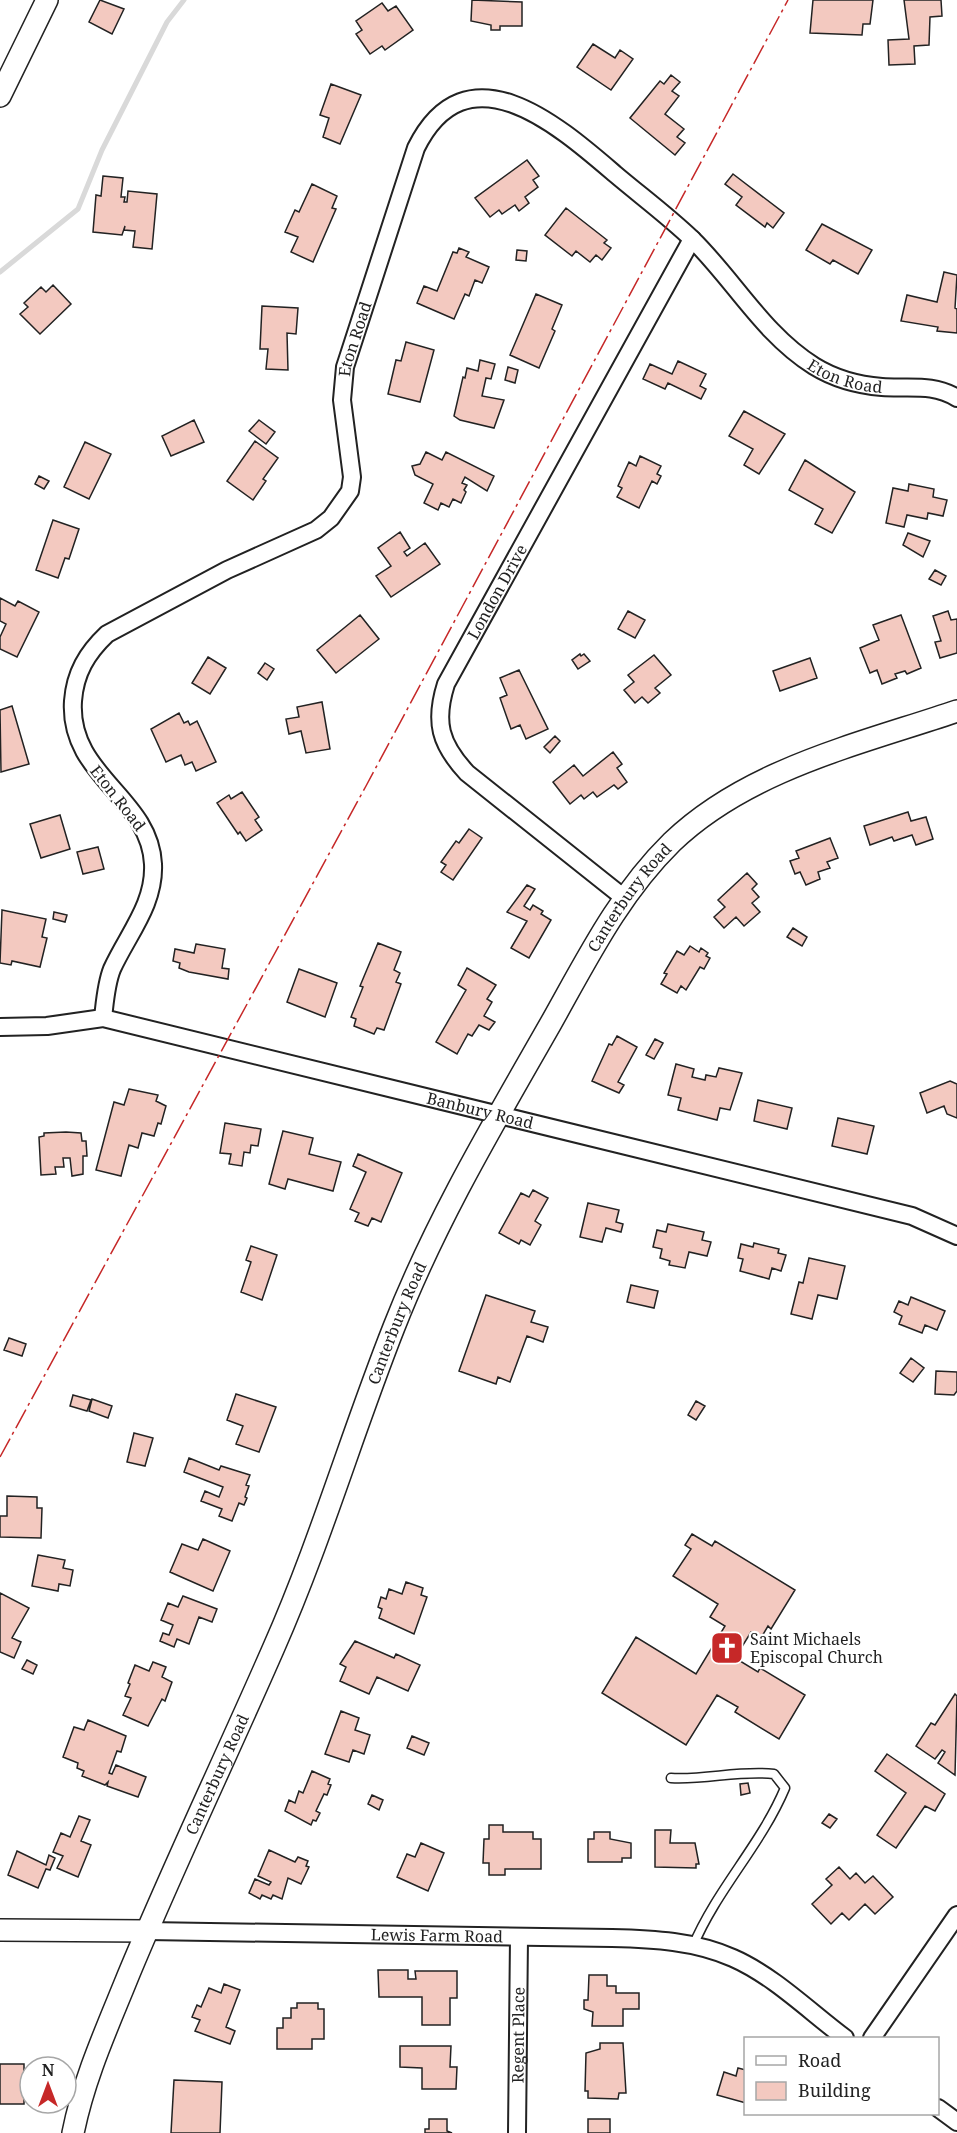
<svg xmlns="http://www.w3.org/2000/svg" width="957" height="2133" font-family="'Noto Serif',serif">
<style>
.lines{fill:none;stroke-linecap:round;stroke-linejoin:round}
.stream{stroke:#d9d9d9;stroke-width:5}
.building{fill:#f3c9c0;stroke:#222;stroke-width:1.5}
.service-casing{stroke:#222;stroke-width:11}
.minor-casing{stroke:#222;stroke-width:20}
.tertiary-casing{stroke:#222;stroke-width:24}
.service{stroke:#fff;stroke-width:8}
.minor{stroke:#fff;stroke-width:16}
.tertiary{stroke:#fff;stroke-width:21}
.power{stroke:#c62828;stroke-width:1.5;stroke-dasharray:21 4.5 3 4.5;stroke-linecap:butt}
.labels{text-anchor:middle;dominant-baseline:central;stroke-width:4.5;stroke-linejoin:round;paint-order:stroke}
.street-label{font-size:16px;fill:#222;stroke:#fff}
.poi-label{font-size:16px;fill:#222;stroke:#fff;text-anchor:start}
</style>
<rect width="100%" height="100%" fill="#fff"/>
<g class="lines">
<path class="stream" d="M0,272L78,209L102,150L167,22L184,0"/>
</g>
<path class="building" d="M100,0L124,9L112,34L89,22Z
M472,0L522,2V26H500V30H491V25L471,21Z
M813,0H873L870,24H863L862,35L810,33Z
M904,0H941L942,16L930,17L929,45L914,46L915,64L889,65L888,40L909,39Z
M382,3L388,11L396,6L413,30L385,50L382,46L370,54L356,34L362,30L356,21Z
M593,44L615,58L620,50L633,59L611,90L577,67Z
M671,75L680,82L672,91L679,96L665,114L684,129L677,137L685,143L675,155L630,118L660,81L664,84Z
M331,84L361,95L340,144L323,137L329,118L320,115Z
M527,160L539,176L533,180L538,187L525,197L529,203L519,211L515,205L502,214L499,210L490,217L475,198Z
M733,174L784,213L773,228L767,223L765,227L736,205L742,197L725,184Z
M103,176L123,178L121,197H125L124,202H127L128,191L157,194L152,249L133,247L135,231L124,230L125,226L122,235L93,232L96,195L101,196Z
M312,184L337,196L332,208L336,209L313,262L291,252L298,237L285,232L295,210L299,212Z
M566,208L607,240L604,243L611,248L602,260L596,255L590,262L576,251L572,256L545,235Z
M822,224L872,250L858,274L833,260L830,264L806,250Z
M459,248L469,252L466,257L489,267L482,283L475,280L469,296L465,294L454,319L417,303L424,286L437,291L453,252L457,253Z
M517,250L527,251L526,261L516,260Z
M944,272L957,275L955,308L957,309V333L937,331L938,327L901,321L907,295L937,302Z
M53,285L71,304L40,334L20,314L28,307L24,303L41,287L46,292Z
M536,294L562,305L552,329L555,331L539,368L510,355Z
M262,306L298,308L296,334L287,333L288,370L266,369L268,349H260Z
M406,342L434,350L420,402L388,394L396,360L401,361Z
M480,360L495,364L491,379L486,378L482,396L504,400L494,428L460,420L454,416L463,377L465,378L467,368L478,371Z
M678,361L706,374L700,386L706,389L701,399L668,383L665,389L643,379L650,364L672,374Z
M508,367L518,370L515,383L505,380Z
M744,411L785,434L759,474L744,465L753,449L729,436Z
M194,420L204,442L171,456L162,436Z
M259,420L275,432L266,444L249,431Z
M255,441L278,458L263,479L266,481L253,500L227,481Z
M85,442L111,454L89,499L64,487Z
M426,452L442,460L446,452L494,476L487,491L465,477L462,483L467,485L464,490L466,492L461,503L453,499L449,507L441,503L438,510L424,503L433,484L415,475L412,466L420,464Z
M640,456L661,466L657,474L661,476L657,484L652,481L639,508L617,497L622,488L618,486L629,462L636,466Z
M805,460L855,492L832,533L815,524L823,509L789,490Z
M39,476L49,481L44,489L35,484Z
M909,484L934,489L933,497L947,500L943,516L928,513L927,519L907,515L904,527L886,523L893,488L908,491Z
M53,520L79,529L69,559L65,558L58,578L36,570Z
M400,532L410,548L404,552L407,556L425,543L440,564L391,597L376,576L391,566L378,548Z
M908,533L930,541L923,557L903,545Z
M935,570L946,576L941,585L929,579Z
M0,598L15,606L18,601L39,612L17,657L0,649V637L6,624L0,621Z
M628,611L645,620L635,638L618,629Z
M948,611L951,620L957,619V653L940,658L935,642L941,641L933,616Z
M360,615L379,639L336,673L317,650Z
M901,615L921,668L907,674L905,671L895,674L897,678L882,684L877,670L870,673L860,648L879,640L873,625Z
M580,654L581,656L584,654L590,661L578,669L572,660Z
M654,655L671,675L655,688L660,693L648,703L642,697L635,703L624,690L634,682L628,675Z
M208,657L226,668L210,694L192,683Z
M810,658L817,678L780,691L773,671Z
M265,663L274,669L267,680L258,673Z
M519,670L548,729L526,739L520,725L511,729L500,698L507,695L500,678Z
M322,702L330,749L306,753L301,731L289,734L286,719L299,717L297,707Z
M12,706L29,764L1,772L0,710Z
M179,713L184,723L188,721L190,725L197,721L216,762L196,771L192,762L185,765L181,755L166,762L151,729Z
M555,736L560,741L550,753L544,747Z
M613,752L622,764L617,768L627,782L618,789L614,785L597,797L593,792L584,799L581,795L570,804L553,782L574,765L583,776Z
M242,792L259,817L255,820L262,830L246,841L240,832L238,834L217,803L229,795L231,799Z
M908,812L911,821L926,817L933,839L916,845L912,835L894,841L892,837L870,845L864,826Z
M60,815L70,849L41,858L30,824Z
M469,829L482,838L453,880L441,872L446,865L441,862L456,841L459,843Z
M830,838L838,858L827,862L830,868L818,872L820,879L806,885L800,872L795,874L790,861L799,858L796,851Z
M98,847L104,869L83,874L77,852Z
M747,873L757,884L752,889L759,897L752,903L760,912L744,926L736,917L724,928L714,917L725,907L718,900Z
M527,885L535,889L524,906L530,910L533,905L543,911L541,914L551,920L529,958L511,948L527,921L507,912Z
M2,910L46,919L42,937L47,938L40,967L12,961L11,965L0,963Z
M54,912L67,915L65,922L53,919Z
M793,928L807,937L802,946L787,937Z
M378,943L401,952L394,970L400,973L396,982L401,984L384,1030L377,1028L374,1034L354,1026L356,1019L351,1017L363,987L360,986Z
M196,944L225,949L222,968L229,969L228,979L189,972L179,968L180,963L173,961L175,949L194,953Z
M690,946L699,952L701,948L708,953L706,956L710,958L704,969L700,967L686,990L681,986L677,993L661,984L667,974L664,973L677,951L684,955Z
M467,968L496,985L487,999L492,1002L484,1016L495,1022L489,1030L479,1025L472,1036L468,1034L457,1054L436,1042L466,990L458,985Z
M299,969L337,983L325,1017L287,1002Z
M617,1036L637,1047L618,1082L624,1085L619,1093L592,1081L609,1044L612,1045Z
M655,1039L663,1043L654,1059L646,1055Z
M676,1064L694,1069L692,1077L705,1080L706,1075L716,1077L719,1068L742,1073L730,1110L720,1108L717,1120L678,1110L681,1098L668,1095Z
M950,1081L957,1084V1118L947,1114L944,1106L927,1113L920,1093Z
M129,1089L158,1095L156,1101L166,1106L161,1124L158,1123L154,1136L142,1133L138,1148L129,1145L121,1176L96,1170L114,1102L124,1105Z
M758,1100L792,1108L787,1129L754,1121Z
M838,1118L874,1126L867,1154L832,1146Z
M225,1123L261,1129L258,1146L251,1145L250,1153L244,1152L242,1166L229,1164L231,1154L220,1153Z
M283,1131L313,1138L309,1154L341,1162L333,1191L288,1179L285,1189L269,1184Z
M66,1132L81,1133L82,1141H86L87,1156H83V1174L72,1176L70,1158H63L64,1167H55L56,1174L41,1175L39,1137L44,1136V1133Z
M358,1154L402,1173L381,1222L372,1218L368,1226L355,1221L359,1213L350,1209L366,1172L353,1166Z
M533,1190L548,1198L535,1221L541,1225L530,1245L521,1240L519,1244L499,1233L521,1193L529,1197Z
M588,1203L619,1210L616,1222L623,1224L621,1232L606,1228L602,1242L580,1237Z
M668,1224L704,1232L702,1240L711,1242L707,1256L689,1252L685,1268L669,1265L670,1261L660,1258L662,1249L653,1247L657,1230L666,1232Z
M754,1243L779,1249L778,1253L786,1255L781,1271L772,1268L769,1279L740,1271L743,1259L738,1258L741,1244L753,1247Z
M251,1246L277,1255L262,1300L241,1292L251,1262L246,1260Z
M809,1258L845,1266L837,1299L818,1295L812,1319L791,1314L799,1282L803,1283Z
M631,1285L658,1291L654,1308L627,1302Z
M486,1295L535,1311L531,1322L548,1327L543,1342L527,1336L510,1382L498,1377L496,1384L459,1371Z
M911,1297L945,1311L937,1330L925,1325L922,1333L899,1324L902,1316L894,1312L899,1301L908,1305Z
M9,1338L26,1344L22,1356L4,1350Z
M911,1358L924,1368L913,1382L900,1373Z
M936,1371L957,1372V1391L954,1395L935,1394Z
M236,1394L276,1407L259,1452L236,1444L243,1426L227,1420Z
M73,1395L91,1400L87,1411L70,1406Z
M92,1399L112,1406L108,1418L89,1411Z
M696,1401L705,1406L696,1420L688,1415Z
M134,1433L153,1438L145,1466L127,1462Z
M189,1458L219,1470L221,1466L250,1475L246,1485L249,1486L245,1497L247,1498L244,1505L239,1503L232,1521L219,1516L222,1509L201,1501L205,1491L219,1497L223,1487L184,1472Z
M7,1496L37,1497V1508H42L41,1538L0,1537V1516H7Z
M692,1534L712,1546L715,1541L795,1590L771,1629L768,1626L761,1638L751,1632L735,1658L758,1672L760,1668L805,1695L779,1739L735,1712L738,1707L717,1695L686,1745L602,1693L636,1637L696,1674L725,1626L710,1617L718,1604L673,1576L691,1549L685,1545Z
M203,1539L230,1551L213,1591L170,1572L182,1544L198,1550Z
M38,1555L65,1560L63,1568L73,1570L70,1586L59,1584L58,1591L32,1586Z
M406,1582L423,1588L421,1595L427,1597L414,1634L379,1618L382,1609L378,1607L381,1597L386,1599L389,1589L402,1594Z
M0,1593L29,1608L12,1638L21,1642L14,1658L0,1652Z
M183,1596L217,1609L212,1622L199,1617L189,1644L177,1639L174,1647L160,1641L163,1633L169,1635L173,1625L161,1620L168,1603L178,1607Z
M355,1641L394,1658L396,1654L420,1665L408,1691L377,1677L369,1694L340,1681L346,1667L340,1664Z
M27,1660L37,1665L33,1674L22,1669Z
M153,1662L166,1667L162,1677L172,1682L165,1701L162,1699L148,1726L123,1715L131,1698L125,1696L130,1684L128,1683L135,1665L149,1671Z
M955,1694L957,1696L955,1775L938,1763L945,1752L942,1750L935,1759L916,1746L931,1723L935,1725Z
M341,1711L359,1718L355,1730L370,1735L364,1754L353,1750L349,1762L325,1754Z
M88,1720L126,1736L121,1752L117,1751L109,1773L112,1774L116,1765L146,1777L138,1797L107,1786L108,1782L105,1785L82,1776L84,1771L77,1768L78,1763L63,1757L74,1727L84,1730Z
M412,1736L429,1743L424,1755L407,1748Z
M887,1754L945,1794L935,1811L925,1806L896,1848L877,1835L906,1793L875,1771Z
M312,1771L330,1779L328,1784L331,1785L327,1795L324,1794L316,1811L320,1813L316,1821L313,1820L311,1825L285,1811L289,1800L295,1803L299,1791L303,1793Z
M748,1783L750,1793L741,1795L740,1784Z
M372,1795L383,1800L379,1810L368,1804Z
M829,1814L837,1819L830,1828L822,1823Z
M79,1816L90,1820L81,1841L91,1845L78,1877L57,1868L63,1856L53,1852L61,1833L70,1837Z
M489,1825H503V1832H533V1839H541V1869H505V1875H489V1863H483L484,1839H489Z
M655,1830H671L670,1843H695L699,1864H696V1868L655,1867Z
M594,1832H610V1839L631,1843V1858H622V1862H588V1839H594Z
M421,1843L444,1853L428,1891L397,1877L407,1854L415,1857Z
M269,1850L295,1862L298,1857L308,1861L306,1866L309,1867L301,1884L288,1878L282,1899L273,1895L271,1899L262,1895L260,1899L249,1893L255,1879L269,1885L271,1882L258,1876Z
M17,1851L46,1865L49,1855L55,1858L50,1870L46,1869L38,1888L8,1875Z
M839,1867L850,1879L856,1873L865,1883L873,1876L893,1897L875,1914L865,1904L849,1920L842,1913L831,1924L812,1904L832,1885L826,1879Z
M378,1970H408V1979H416L415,1971H457V1998H450V2025H422V1997H379Z
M589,1975H607V1986H616V1993H639V2009H623V2026H592L593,2012L584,2009V2000H588Z
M224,1984L240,1990L226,2027L235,2031L230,2044L195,2031L200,2020L192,2017L197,2005L201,2007L209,1988L221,1993Z
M297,2003H318V2009H324V2039H312V2049H277V2028H283V2018H291V2008H297Z
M600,2043H623L626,2093H619L618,2099L588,2098V2091H585L586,2053L600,2049Z
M400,2046H451L450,2067H457L456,2089H422V2068L400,2067Z
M0,2064H24V2104H0Z
M738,2068L746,2070V2103L717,2095L724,2072L736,2076Z
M174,2080L222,2082L220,2133H171Z
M429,2119H447V2131L452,2133H425V2129H429Z
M588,2119H610V2133H588Z"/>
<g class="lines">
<g class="service-casing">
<path id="service" d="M671,1778C706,1780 740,1770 774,1774L785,1788C761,1845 717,1889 693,1946"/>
</g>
<g class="minor-casing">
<g id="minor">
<path id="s1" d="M623,897L467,773C440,744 434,722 446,684L692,239"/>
<path id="s2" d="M103,1018C105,1001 106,984 112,969C128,934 155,904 153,864C150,797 68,776 73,701C75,673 87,653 107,634L227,570L316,530L331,518L350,491L352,477L342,400L345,367L416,148C467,45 559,126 615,174C641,196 668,216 692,239C734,280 763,334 814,366C835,379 857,385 882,387C909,389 933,383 957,398"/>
<path id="s3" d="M0,1027L47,1026L103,1018L912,1216L957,1236"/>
<path id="s4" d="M147,1931L612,1938C653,1939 695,1941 733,1958C774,1976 810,2012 845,2038"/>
<path d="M872,2038L957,1915"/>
<path d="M938,2108L957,2122"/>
<path id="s5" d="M517,2133L519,1937"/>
</g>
</g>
<g class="tertiary-casing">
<g id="tertiary">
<path d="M0,96L47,0"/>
<path d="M0,1930L147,1931"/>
<path id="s6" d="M73,2133C84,2078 107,2028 128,1976C174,1865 226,1757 274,1647C320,1543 352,1433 394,1327C436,1220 494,1123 551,1023C587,959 619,894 672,842C748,769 860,744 957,711"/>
</g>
</g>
<use href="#service" class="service"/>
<use href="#minor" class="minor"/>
<use href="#tertiary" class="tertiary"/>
<path class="power" d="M0,1457L366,786L788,0"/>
</g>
<defs>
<g id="church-square" transform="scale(1.725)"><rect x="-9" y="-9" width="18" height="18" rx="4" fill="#c62828" stroke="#fff"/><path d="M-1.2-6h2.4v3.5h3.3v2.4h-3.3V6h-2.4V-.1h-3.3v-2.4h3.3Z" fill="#fff"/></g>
</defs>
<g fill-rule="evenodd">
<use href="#church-square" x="727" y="1648"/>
</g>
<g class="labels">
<g class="street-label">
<text stroke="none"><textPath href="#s2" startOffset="868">Eton Road</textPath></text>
<text stroke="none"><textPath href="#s2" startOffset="1623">Eton Road</textPath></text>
<text stroke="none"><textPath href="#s1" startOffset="402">London Drive</textPath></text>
<text transform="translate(118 798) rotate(52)">Eton Road</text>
<text stroke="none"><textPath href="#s6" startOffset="1359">Canterbury Road</textPath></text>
<text stroke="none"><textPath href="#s3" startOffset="492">Banbury Road</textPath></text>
<text stroke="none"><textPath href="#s6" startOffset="873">Canterbury Road</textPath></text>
<text stroke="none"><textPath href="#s6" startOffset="387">Canterbury Road</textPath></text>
<text stroke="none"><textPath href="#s4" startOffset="290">Lewis Farm Road</textPath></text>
<text stroke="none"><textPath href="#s5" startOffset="98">Regent Place</textPath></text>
</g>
<g class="poi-label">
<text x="750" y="1639">Saint Michaels<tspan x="750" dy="18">Episcopal Church</tspan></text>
</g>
</g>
<rect x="744" y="2037" width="195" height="78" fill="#ffffff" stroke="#a7a7a7" stroke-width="1.5"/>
<rect x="756" y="2056" width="30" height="9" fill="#ffffff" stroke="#a7a7a7" stroke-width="1.5"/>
<text x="798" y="2067" font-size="18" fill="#222222">Road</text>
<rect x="756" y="2082" width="30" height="18" fill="#f3c9c0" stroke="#a7a7a7" stroke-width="1.5"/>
<text x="798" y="2097" font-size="18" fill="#222222">Building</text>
<g transform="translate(48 2085)"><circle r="28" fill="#ffffff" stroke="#a7a7a7" stroke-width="1.5"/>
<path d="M0-4.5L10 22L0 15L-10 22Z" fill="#c62828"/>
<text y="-9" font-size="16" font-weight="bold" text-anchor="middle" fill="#222222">N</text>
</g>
</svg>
